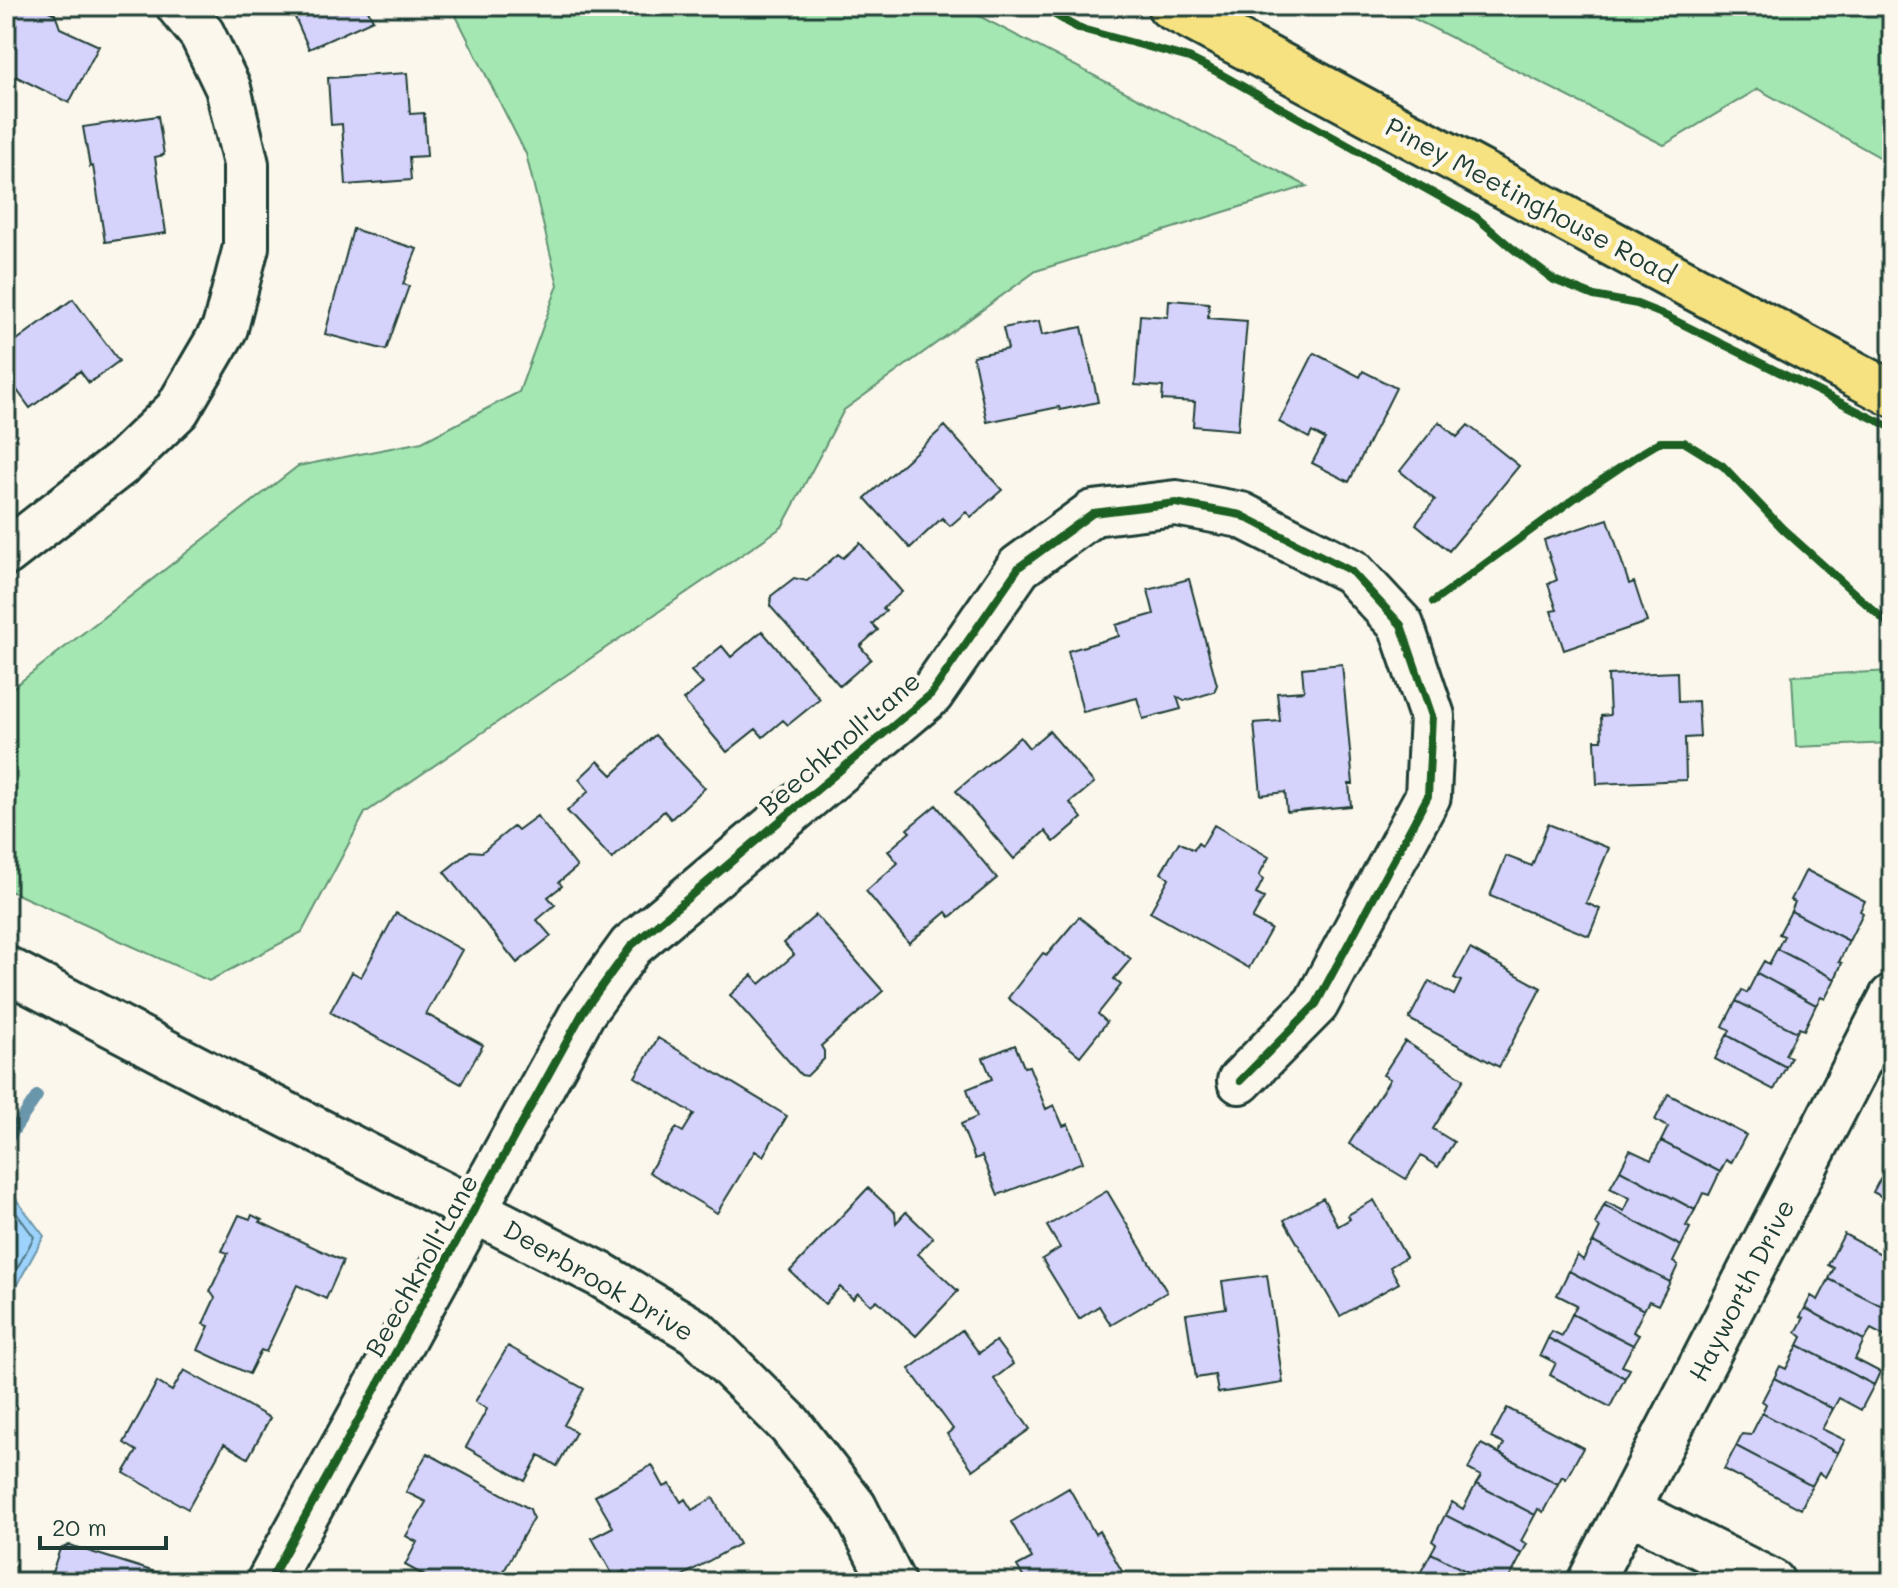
<svg xmlns="http://www.w3.org/2000/svg" width="1898" height="1588" font-family="Mali,sans-serif">
<style>
.green{fill:#a4e7b2;stroke:#629273;stroke-width:2}
.water{fill:#9cd2fb;stroke:#6a96ab;stroke-width:2}
.lines{fill:none;stroke-linecap:round;stroke-linejoin:round}
.shore{stroke:#517984;stroke-width:2}
.stream{stroke:#6a96ab;stroke-width:12}
.building{fill:#d5d2fb;stroke:#1f3d34;stroke-width:2}
.minor-casing{stroke:#1f3d34;stroke-width:50}
.major-casing{stroke:#1f3d34;stroke-width:50}
.minor{stroke:#fbf7ec;stroke-width:44}
.major{stroke:#f7e281;stroke-width:44}
.cycleway-casing{stroke:#fbf7ec;stroke-width:13}
.cycleway{stroke:#1b5e20;stroke-width:8}
.labels{text-anchor:middle;dominant-baseline:central;stroke-width:8;stroke-linejoin:round;paint-order:stroke}
.street-label{font-size:26px;fill:#1f3d34;stroke:#fbf7ec}
</style>
<rect width="100%" height="100%" fill="#fbf7ec"/>
<filter id="ink" filterUnits="userSpaceOnUse"><feTurbulence type="fractalNoise" baseFrequency=".0125" numOctaves="2"/><feDisplacementMap in="SourceGraphic" scale="16" xChannelSelector="R" yChannelSelector="G"/><feConvolveMatrix kernelMatrix="1 2 1 2 8 2 1 2 1" color-interpolation-filters="sRGB"/></filter>
<g filter="url(#ink)">
<path class="green" d="M451,6H960L1307,186L1036,271L844,410L782,527L365,813L302,932L209,981L6,889V693L298,466L422,442L519,392L558,285L526,154Z
M1389,6H1892V164L1758,89L1664,145Z
M1892,671V743L1796,747L1792,676Z"/>
<path class="water" d="M6,1186L44,1236L6,1305Z"/>
<g class="lines">
<path class="shore" d="M6,1199L34,1237L6,1289"/>
<path class="stream" d="M6,1142L37,1096"/>
</g>
<path class="building" d="M6,6H39L55,14L60,28L99,46L69,103L13,75L15,72L6,68Z
M290,6H366L373,20L309,49Z
M407,73L410,114L424,113L427,156L409,157L411,180L346,185L342,124L331,125L328,78Z
M158,116L164,155L155,157L166,233L105,242L93,166L90,167L83,127Z
M353,229L417,249L403,284L409,286L386,350L325,334Z
M73,299L119,361L89,383L80,371L30,408L6,375V348Z
M1169,300L1209,303L1208,318L1247,321L1238,430L1193,426L1195,402L1162,400L1163,387L1135,385L1140,315L1168,317Z
M1039,321L1042,335L1082,327L1098,402L1060,410L1059,407L987,422L973,356L1008,349L1003,328Z
M1314,353L1360,377L1363,371L1396,388L1349,482L1312,463L1325,439L1312,432L1309,438L1279,422Z
M1439,422L1457,437L1468,425L1519,466L1449,551L1416,524L1435,500L1400,471Z
M945,426L1002,490L971,517L966,512L950,526L942,518L910,548L865,498Z
M1608,519L1629,584L1634,582L1647,622L1564,650L1551,611L1557,610L1548,584L1557,580L1544,540Z
M860,543L902,592L883,608L886,611L872,624L878,630L860,646L871,659L840,686L770,606L771,596L794,578L807,581L838,554L843,558Z
M1189,579L1217,685L1214,692L1184,701L1177,697L1181,709L1143,719L1137,698L1083,712L1068,651L1119,636L1116,625L1154,614L1148,590Z
M762,631L820,699L788,725L783,720L763,737L756,729L727,752L683,700L703,684L691,671L722,646L731,657Z
M1342,664L1353,784H1349L1351,806L1287,812L1285,792L1261,795L1254,723L1280,721L1277,693L1304,691L1302,668Z
M1677,672L1678,702L1698,701L1700,737L1685,738L1686,780L1597,784L1595,740H1602L1601,716L1610,715L1608,675Z
M1049,731L1094,783L1070,803L1082,818L1054,842L1045,831L1014,859L956,791L1020,737L1029,748Z
M655,735L705,788L671,819L664,811L612,859L567,811L589,791L579,779L598,761L612,775Z
M936,805L997,878L950,917L946,912L909,943L866,891L898,863L888,851L910,832L907,829Z
M537,816L577,867L559,882L562,886L548,897L555,905L537,920L551,936L517,963L444,872L470,851L482,852L514,826L518,830Z
M1548,824L1609,848L1586,903L1600,909L1589,936L1490,896L1506,856L1532,866Z
M1214,825L1269,857L1259,875L1263,880L1256,894L1264,898L1252,919L1271,929L1249,968L1150,912L1169,878L1161,873L1179,842L1194,850L1198,843L1202,846Z
M1806,870L1865,901L1860,911L1863,913L1849,941L1791,911L1795,902L1791,900Z
M1791,911L1849,941L1839,962L1842,963L1835,979L1777,949L1784,936L1779,934Z
M396,913L462,950L426,1014L483,1045L461,1084L330,1012L352,972L361,977Z
M816,915L883,991L821,1046L824,1051V1059L807,1076L801,1075L730,995L752,975L760,984L794,955L784,943Z
M1079,917L1131,959L1114,979L1121,985L1098,1014L1107,1022L1080,1056L1008,998L1043,953L1047,955Z
M1470,949L1541,988L1499,1067L1409,1019L1429,981L1454,995L1461,981L1454,978Z
M1777,949L1835,979L1825,999L1821,997L1816,1005L1757,973L1764,961L1769,964Z
M1757,973L1816,1005L1804,1030L1799,1028L1797,1032L1736,1001L1742,990L1747,993Z
M1736,1001L1797,1032L1785,1055L1791,1057L1786,1067L1727,1035L1730,1030L1723,1026Z
M1727,1035L1786,1067L1774,1090L1715,1059Z
M658,1038L787,1116L763,1156L755,1151L717,1213L649,1172L676,1128L683,1132L694,1114L635,1077Z
M1405,1041L1464,1079L1433,1129L1454,1142L1438,1167L1421,1156L1406,1179L1349,1144L1390,1079L1383,1075Z
M1015,1045L1024,1067L1029,1066L1046,1109L1054,1105L1063,1126L1068,1124L1083,1162L998,1195L982,1156L975,1159L961,1124L977,1117L967,1089L992,1079L983,1058Z
M1668,1094L1746,1135L1731,1163L1726,1160L1720,1172L1661,1141L1668,1127L1655,1120Z
M1661,1141L1720,1172L1709,1195L1703,1193L1695,1210L1620,1170L1630,1150L1651,1160Z
M1886,1168L1892,1172V1202L1873,1192Z
M1620,1170L1695,1210L1686,1226L1690,1228L1681,1246L1604,1205L1606,1202L1624,1211L1630,1198L1610,1188Z
M868,1188L895,1213L896,1223L906,1212L933,1238L918,1254L958,1291L916,1336L877,1300L871,1305L858,1293L853,1299L840,1287L825,1304L790,1271Z
M1107,1191L1167,1292L1111,1325L1099,1306L1079,1319L1042,1259L1060,1248L1047,1226Z
M1323,1198L1338,1226L1350,1219L1348,1215L1374,1200L1406,1257L1390,1267L1399,1283L1340,1316L1284,1220Z
M1604,1205L1681,1246L1673,1262L1678,1265L1670,1282L1593,1242L1600,1228L1595,1224Z
M239,1215L250,1219L252,1215L262,1220L260,1222L343,1261L326,1299L297,1285L266,1352L261,1350L249,1374L198,1350L209,1326L203,1324L215,1298L210,1291L228,1253L222,1251Z
M1844,1234L1892,1260V1311L1829,1279L1834,1268L1828,1265Z
M1593,1242L1670,1282L1658,1305L1649,1301L1644,1310L1569,1271L1577,1255L1583,1260Z
M1569,1271L1644,1310L1633,1332L1639,1335L1633,1345L1572,1314L1577,1305L1557,1295Z
M1267,1275L1283,1383L1218,1393L1215,1375L1196,1378L1186,1314L1226,1308L1222,1281Z
M1829,1279L1892,1311V1340L1871,1329L1864,1340L1805,1308L1811,1296L1818,1300Z
M1805,1308L1864,1340L1855,1359L1880,1372L1874,1385L1798,1345L1802,1337L1796,1332L1804,1318L1800,1317Z
M1572,1314L1633,1345L1622,1366L1630,1369L1625,1378L1548,1338L1552,1331L1562,1336Z
M962,1330L979,1353L996,1341L1013,1364L994,1379L1030,1429L973,1470L947,1434L953,1429L909,1369Z
M1548,1338L1625,1378L1610,1407L1550,1375L1556,1363L1540,1355Z
M1798,1345L1874,1385L1861,1410L1839,1398L1833,1409L1774,1378L1780,1366L1786,1369Z
M508,1346L584,1389L564,1425L576,1432L557,1466L539,1455L525,1481L466,1447L487,1409L475,1402Z
M184,1370L270,1418L248,1458L224,1444L188,1509L124,1473L137,1451L124,1443L157,1382L172,1391Z
M1774,1378L1833,1409L1822,1429L1845,1440L1838,1453L1762,1413L1766,1404L1762,1401Z
M1507,1408L1583,1448L1566,1479L1562,1476L1558,1484L1499,1453L1504,1444L1491,1438Z
M1762,1413L1838,1453L1825,1477L1819,1473L1812,1486L1736,1446L1742,1434L1751,1435Z
M1481,1444L1558,1484L1543,1512L1538,1509L1535,1515L1476,1484L1481,1476L1468,1469Z
M1736,1446L1812,1486L1801,1509L1724,1469Z
M427,1453L530,1509L533,1518L498,1582L481,1574L477,1580L473,1577L470,1582H436L405,1565L417,1542L406,1536L426,1502L406,1492Z
M652,1465L664,1487L670,1484L681,1502L685,1499L692,1510L713,1498L739,1544L671,1582H630L624,1571L614,1577L592,1538L613,1527L595,1496Z
M1476,1484L1535,1515L1521,1541L1527,1544L1522,1554L1445,1515L1452,1502L1463,1509Z
M1069,1488L1095,1534L1099,1531L1127,1580L1124,1582H1026L1017,1566L1032,1558L1011,1522Z
M1445,1515L1522,1554L1509,1579L1513,1582H1487L1431,1553L1436,1544L1432,1541Z
M69,1545L171,1577L169,1582H51L50,1578L60,1549Z
M1431,1553L1487,1582H1422L1417,1579Z"/>
<g class="lines">
<g class="minor-casing">
<path id="minor" d="M6,553L123,462L177,410L225,328L246,247V164L228,88L202,34L179,6
M6,969L234,1088L601,1275L696,1332L790,1425L854,1507L892,1582
M1628,1510L1772,1582
M269,1582L583,1012L631,946L931,694L1019,567L1093,513L1176,503L1241,515L1351,571L1401,625L1432,716L1428,796L1316,1004L1240,1081
M1590,1582L1892,997"/>
</g>
<g class="major-casing">
<path id="major" d="M1170,6L1892,394"/>
</g>
<use href="#minor" class="minor"/>
<use href="#major" class="major"/>
<g class="cycleway-casing">
<path id="cycleway" d="M1039,6L1078,28L1189,58L1217,72L1476,217L1512,248L1554,280L1594,296L1637,304L1662,314L1892,428
M1433,602L1575,498L1640,454L1660,442H1684L1723,466L1783,529L1892,627
M269,1582L583,1012L631,946L931,694L1019,567L1093,513L1176,503L1241,515L1351,571L1401,625L1432,716L1428,796L1316,1004L1240,1081"/>
</g>
<use href="#cycleway" class="cycleway"/>
</g>
</g>
<g class="labels">
<g class="street-label">
<text transform="translate(1531 200) rotate(28)">Piney Meetinghouse Road</text>
<text transform="translate(839 743) rotate(-41)">Beechknoll Lane</text>
<text transform="translate(421 1265) rotate(-61)">Beechknoll Lane</text>
<text transform="translate(599 1280) rotate(30)">Deerbrook Drive</text>
<text transform="translate(1741 1290) rotate(-63)">Hayworth Drive</text>
</g>
</g>
<rect width="1898" height="1588" fill="none" stroke="#fbf7ec" stroke-width="32"/>
<rect x="16" y="16" width="1866" height="1556" fill="none" stroke="#1f3d34" stroke-width="3" filter="url(#ink)"/>
<path d="M40 1536v12h126v-12" fill="none" stroke="#1f3d34" stroke-width="4"/>
<text x="52" y="1536" font-size="24" fill="#1f3d34" stroke="#fbf7ec" stroke-width="6" paint-order="stroke">20 m</text>
</svg>
